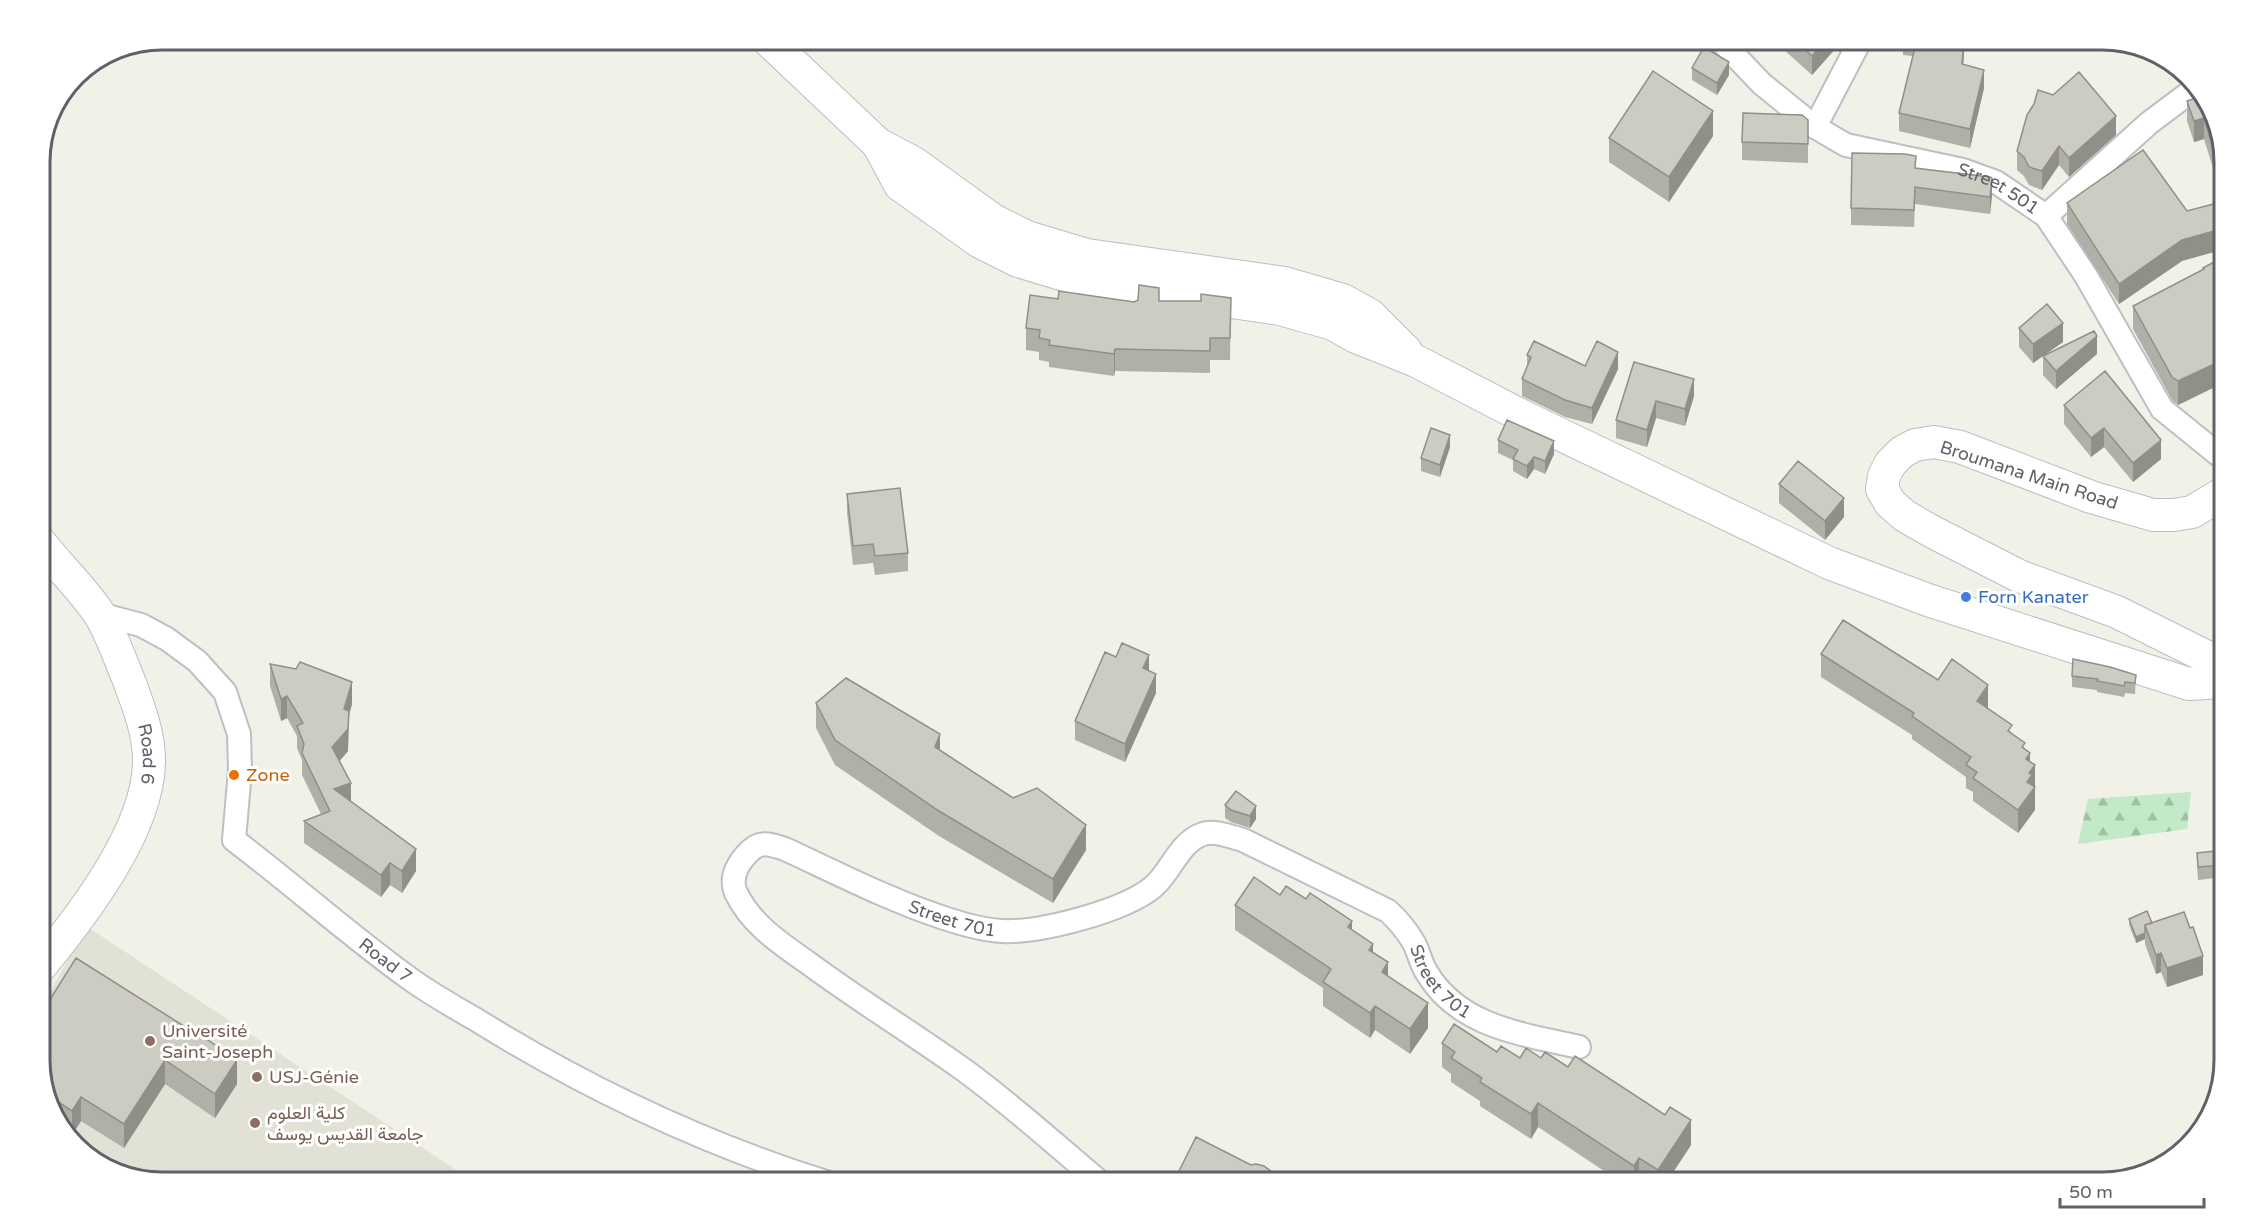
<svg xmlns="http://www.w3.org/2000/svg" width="2264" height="1222" font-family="'Varela Round',Vazirmatn,sans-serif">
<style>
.education{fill:#e2e1d5}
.forest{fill:url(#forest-firs)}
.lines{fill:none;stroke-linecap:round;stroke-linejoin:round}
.street-casing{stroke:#bebfc6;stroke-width:26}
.secondary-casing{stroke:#bcbec5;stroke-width:34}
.street{stroke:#fff;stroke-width:22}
.secondary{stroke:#fff;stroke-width:32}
.wall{fill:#b0afa8}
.shaded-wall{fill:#908f88}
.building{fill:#cdccc3;stroke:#908f88;stroke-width:1.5}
.shop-dot{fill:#3f7fe0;stroke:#fff;stroke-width:2}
.food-dot{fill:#e8710a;stroke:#fff;stroke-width:2}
.education-dot{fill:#8d6e63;stroke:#fff;stroke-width:2}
.labels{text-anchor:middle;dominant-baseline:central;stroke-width:6;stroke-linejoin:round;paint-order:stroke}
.street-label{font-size:18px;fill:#5e6168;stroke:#fff}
.shop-label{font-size:18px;fill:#366cbe;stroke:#fff;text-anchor:start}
.food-label{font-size:18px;fill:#c56008;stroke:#fff;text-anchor:start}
.education-label{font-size:18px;fill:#785e54;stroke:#fff;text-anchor:start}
.rim{fill:none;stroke:#5e6168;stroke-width:3}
</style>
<defs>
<pattern id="forest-firs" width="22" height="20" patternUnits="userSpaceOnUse" patternTransform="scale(1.5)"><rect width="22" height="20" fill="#c2eac9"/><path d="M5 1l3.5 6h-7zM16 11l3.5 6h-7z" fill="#a1c1a7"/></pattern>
</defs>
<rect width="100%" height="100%" fill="#f1f1e7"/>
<path class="education" d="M86,926L476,1183H162L107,1170L60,1129L39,1069V1013Z"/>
<path class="forest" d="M2191,792L2187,829L2078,844L2088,799Z"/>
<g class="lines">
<g class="street-casing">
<g id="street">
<path id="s1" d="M1719,39L1762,84L1815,127L1846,145L1963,170L1996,182L2046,216L2086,276L2162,409L2225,460"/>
<path d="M1815,127L1861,39"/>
<path d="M2046,216L2149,123L2197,87"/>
<path id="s2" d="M99,614L141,625L167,639L197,661L225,692L239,734L240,770L234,840C295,886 351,937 413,981C433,995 454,1007 475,1019C586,1088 704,1144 829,1183"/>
<path id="s3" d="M1101,1183C1056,1145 1012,1105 964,1070C914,1034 861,1002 811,965C783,945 752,926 736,893C729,877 739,861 751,850C762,840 772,845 785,849C837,873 889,900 944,918C962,924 982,930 1002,931C1040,933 1124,911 1153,887C1171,872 1179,842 1203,834C1214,830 1232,837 1243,840L1388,911C1399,921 1407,931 1414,943C1419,953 1421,964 1427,973C1459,1027 1523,1034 1579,1047"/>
</g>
</g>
<g class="secondary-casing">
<g id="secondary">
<path d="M767,39L878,144L914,163L993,220L1027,237L1087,255L1285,283L1343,300L1370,315L1406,351"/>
<path d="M878,144L900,185L980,242L1018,261L1081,280L1280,309L1333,324L1356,337L1416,361L1528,419L1829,563L1928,600L2189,684L2225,682"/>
<path d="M2225,492L2192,512L2174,515H2153L2091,497L1960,447L1934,442L1915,445L1902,452L1890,464L1884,476L1882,489L1890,503L1905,516L1931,531L2019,576L2117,612L2225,666"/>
<path id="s4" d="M39,541C58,566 83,589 100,615C112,635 119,657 128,678C138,705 149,732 149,761C149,830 81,917 39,968"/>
</g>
</g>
<use href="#street" class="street"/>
<use href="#secondary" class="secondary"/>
</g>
<path class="wall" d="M1772,39H1844L1812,75Z
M1903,39H1965L1963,65L1984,88L1970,148L1899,131V113L1913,56L1903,55Z
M1692,68L1729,75L1717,95L1692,80Z
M2193,86L2225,154V182L2218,184L2204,139L2194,142L2187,121V101L2193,99Z
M2116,135L2069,177L2059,165L2042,190L2029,185L2024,176L2017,170V151Z
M1713,136L1669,202L1609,162V138Z
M1808,139V163L1742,160V142Z
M1916,168L1992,196L1990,214L1915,204L1914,227L1851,225V208Z
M2067,203L2182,261L2119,304L2067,224Z
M2225,256V382L2178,405L2172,400L2133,329V306L2203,270V268Z
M1231,298L1230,360H1210V373L1115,371L1114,376L1049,367V362L1039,360V352L1026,350V328L1058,299L1134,302L1159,301H1201Z
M2019,328L2063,342L2033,363L2019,347Z
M2097,354L2056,389L2043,375V356Z
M1527,355L1585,366L1618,369L1592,424L1565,417L1522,396V379L1527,367Z
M1634,362L1694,396L1685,426L1656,418L1647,447L1616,438V420Z
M2064,405L2161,459L2133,482L2104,447L2091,457L2064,424Z
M1498,440L1554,454L1545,474L1534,469L1527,479L1513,471V460L1498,453Z
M1450,447L1440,477L1421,471V458Z
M1779,484L1844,517L1825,540L1779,503Z
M847,494L908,553V571L875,575L873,563L853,565L847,512Z
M1821,654L1938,680L1988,707V708L2012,733L2025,749L2030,762L2035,810L2018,833L1973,801V792L1966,788V777L1912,739V735L1821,677Z
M1116,657L1149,671L1156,693L1125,762L1075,740V721Z
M270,664L352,704L349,715L348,751L340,761L351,802L416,871L402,893L390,885L381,897L304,843V821L321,814L302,775V760L297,748V736L287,718L281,721L270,686Z
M2136,675L2135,694L2125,693L2124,697L2097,692V690L2072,687V676Z
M816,703L940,750L1086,850L1053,903L939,836L835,765L816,728Z
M2225,724V766H2220V754Z
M1225,805L1256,806V819L1250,828L1231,822L1225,818Z
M2225,850V877L2198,880L2197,865V853Z
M1280,895L1352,930L1373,953L1388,976L1428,1028L1410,1054L1375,1030L1370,1038L1323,1006V988L1235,930V905Z
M2129,919L2152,923L2203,975L2167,987L2161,972L2156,974L2145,944V939L2136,943L2129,925Z
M39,1017L237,1084L215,1118L165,1084L124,1148L81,1121L72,1135L59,1127L39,1069Z
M1442,1043L1497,1052L1520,1058H1541L1568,1067L1691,1145L1666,1183H1622L1538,1127L1531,1139L1480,1106V1101L1451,1082V1074L1442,1067Z"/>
<path class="shaded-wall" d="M1827,39H1844L1812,75V56Z
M1964,39H1965L1962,83V64Z
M1729,62V75L1717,95V83Z
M1984,70V88L1970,148V129Z
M1713,111V136L1669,202V177Z
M2116,116V135L2069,177V158Z
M2204,118V139L2194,142V121Z
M2059,146V165L2042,190V171Z
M2225,162V182L2218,184V164Z
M1992,178V196L1990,214V197Z
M2225,228V249L2182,261L2119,304V284L2182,240Z
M2063,323V342L2033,363V344Z
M2097,336V354L2056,389V371Z
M1115,349V371L1114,376V354Z
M1618,352V369L1592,424V408Z
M2225,359V382L2178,405V381Z
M1694,379V396L1685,426V409Z
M1656,401V418L1647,447V430Z
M2104,428V447L2091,457V438Z
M1450,435V447L1440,477V465Z
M2161,440V459L2133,482V463Z
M1554,441V454L1545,474V461Z
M1534,457V469L1527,479V466Z
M1844,498V517L1825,540V521Z
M1149,655V674L1143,668Z
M1156,674V693L1125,762V744Z
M352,682V704L349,715L348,751L332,769V747Z
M1988,685V707L1977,724V701Z
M287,696V718L281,721V699Z
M940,734V759L935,747Z
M2030,753V772L2035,765V810L2018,833V810L2027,782L2026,759Z
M351,783V805L334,789Z
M1256,806V819L1250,828V816Z
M1086,825V850L1053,903V879Z
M416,849V871L402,893V871Z
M390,863V885L381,897V875Z
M1352,921V946L1348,927Z
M2145,933V939L2136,943V937Z
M1373,944V968L1369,950Z
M2161,953V972L2156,974V955Z
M2203,956V975L2167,987V968Z
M1388,962V987L1382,972Z
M1428,1003V1028L1410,1054V1029Z
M1375,1006V1030L1370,1038V1013Z
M165,1060V1084L124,1148V1124Z
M237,1060V1084L215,1118V1094Z
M81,1097V1121L72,1135V1111Z
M1538,1103V1127L1531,1139V1114Z
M1691,1120V1145L1666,1183H1658V1170Z
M1639,1158V1182L1634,1183V1166Z"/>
<path class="building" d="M1793,39H1827L1812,56Z
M1917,39H1964L1962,64L1984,70L1970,129L1899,113Z
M1704,47L1729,62L1717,83L1692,68Z
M1653,71L1713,111L1669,177L1609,138Z
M2079,72L2116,116L2069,158L2059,146L2042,171L2029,167L2024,157L2017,151L2027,115L2034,104L2038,90L2053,95Z
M2195,85L2204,94L2225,154V162L2218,164L2204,118L2194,121L2187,101L2196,98L2193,86Z
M1743,113L1802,115L1808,120V144L1742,142Z
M2143,150L2187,211L2225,201V228L2182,240L2119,284L2067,203Z
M1852,153L1905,154L1916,156L1915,168L1990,177L1992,178L1990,197L1915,187L1914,210L1851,208Z
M2225,256V359L2178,381L2172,377L2133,306L2204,269L2203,268Z
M1139,285L1159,288V301H1201V294L1231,298L1230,338H1210V351L1115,349L1114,354L1049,345L1050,340L1039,338L1040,330L1026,328L1030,295L1058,299L1059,291L1134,302L1138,300Z
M2047,304L2063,323L2033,344L2019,328Z
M2094,331L2097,336L2056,371L2043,356Z
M1534,341L1585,366L1597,341L1618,352L1592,408L1565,400L1522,379L1531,357L1527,355Z
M1634,362L1694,379L1685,409L1656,401L1647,430L1616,420Z
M2105,371L2161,440L2133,463L2104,428L2091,438L2064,405Z
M1507,420L1554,441L1545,461L1534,457L1527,466L1513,459L1518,450L1498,440Z
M1431,428L1450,435L1440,465L1421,458Z
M1798,461L1844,498L1825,521L1779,484Z
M900,488L908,553L875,556L873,544L853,546L847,494Z
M1843,620L1938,680L1952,659L1988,685L1977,701L2012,725L2008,731L2025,743L2022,747L2030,753L2026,759L2035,765L2029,773L2032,775L2027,782L2035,787L2018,810L1973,778L1977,772L1966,765L1971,757L1912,716L1914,713L1821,654Z
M1122,643L1149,655L1143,668L1156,674L1125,744L1075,721L1105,652L1116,657Z
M2073,659L2110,667L2136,675L2135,683L2125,682L2124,686L2097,681L2098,679L2072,676Z
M300,662L352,682L344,709L349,711L348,729L332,747L351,783L334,789L416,849L402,871L390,863L381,875L304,821L330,811L302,753L304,744L297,726L303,723L287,696L281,699L270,664L296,669Z
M846,678L940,734L935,747L1013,798L1037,788L1086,825L1053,879L939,811L835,740L816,703Z
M2221,724H2225V754H2220Z
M1236,791L1256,806L1250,816L1231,810L1225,805Z
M2225,850V865L2198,867L2197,853Z
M1254,877L1280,895L1286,886L1306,899L1310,893L1352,921L1348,927L1373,944L1369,950L1388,962L1382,972L1428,1003L1410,1029L1375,1006L1370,1013L1323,982L1331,969L1235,905Z
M2147,911L2152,923L2145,925V933L2136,937L2129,919Z
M2184,912L2190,928L2193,927L2203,956L2167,968L2161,953L2156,955L2145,925Z
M76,958L198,1035L199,1034L237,1060L215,1094L165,1060L124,1124L81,1097L72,1111L49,1096L39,1069V1017Z
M1454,1024L1497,1052L1501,1046L1520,1058L1526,1048L1541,1058L1545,1052L1568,1067L1575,1056L1665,1115L1670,1107L1691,1120L1658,1170L1639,1158L1634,1166L1538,1103L1531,1114L1480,1082L1482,1078L1451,1058L1455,1052L1442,1043Z
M1196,1137L1251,1165L1256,1164L1264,1166L1276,1175L1280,1183H1173Z
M298,1176L309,1183H294Z
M350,1179L355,1183H347Z"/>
<circle class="shop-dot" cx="1966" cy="597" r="6"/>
<circle class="food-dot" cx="234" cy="775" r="6"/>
<g class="education-dot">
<circle cx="150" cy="1041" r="6"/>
<circle cx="257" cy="1077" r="6"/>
<circle cx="255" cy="1123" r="6"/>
</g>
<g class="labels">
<g class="street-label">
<text stroke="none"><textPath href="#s1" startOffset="326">Street 501</textPath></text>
<text transform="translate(2029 475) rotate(18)">Broumana Main Road</text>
<text stroke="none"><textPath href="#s4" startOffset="244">Road 6</textPath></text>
<text stroke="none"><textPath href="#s3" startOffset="735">Street 701</textPath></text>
<text stroke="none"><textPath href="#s2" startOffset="496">Road 7</textPath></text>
<text stroke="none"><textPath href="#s3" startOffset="1311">Street 701</textPath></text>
</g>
<g class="shop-label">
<text x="1978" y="597">Forn Kanater</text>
</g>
<g class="food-label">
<text x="246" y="775">Zone</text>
</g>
<g class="education-label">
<text x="162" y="1031">Université<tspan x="162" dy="21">Saint-Joseph</tspan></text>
<text x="269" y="1077">USJ-Génie</text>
<text x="267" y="1113">كلية العلوم<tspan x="267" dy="21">جامعة القديس يوسف</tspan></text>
</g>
</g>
<path d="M0 0H2264V1222H0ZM162 50H2102A112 112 0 0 1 2214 162V1060A112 112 0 0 1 2102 1172H162A112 112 0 0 1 50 1060V162A112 112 0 0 1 162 50Z" fill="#fff" fill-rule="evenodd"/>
<path class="rim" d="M162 50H2102A112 112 0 0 1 2214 162V1060A112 112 0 0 1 2102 1172H162A112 112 0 0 1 50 1060V162A112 112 0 0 1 162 50Z"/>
<path d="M2060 1198v9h144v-9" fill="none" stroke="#5e6168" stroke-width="3"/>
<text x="2069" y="1198" font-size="18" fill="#5e6168" stroke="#ffffff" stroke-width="4.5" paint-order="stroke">50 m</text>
</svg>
